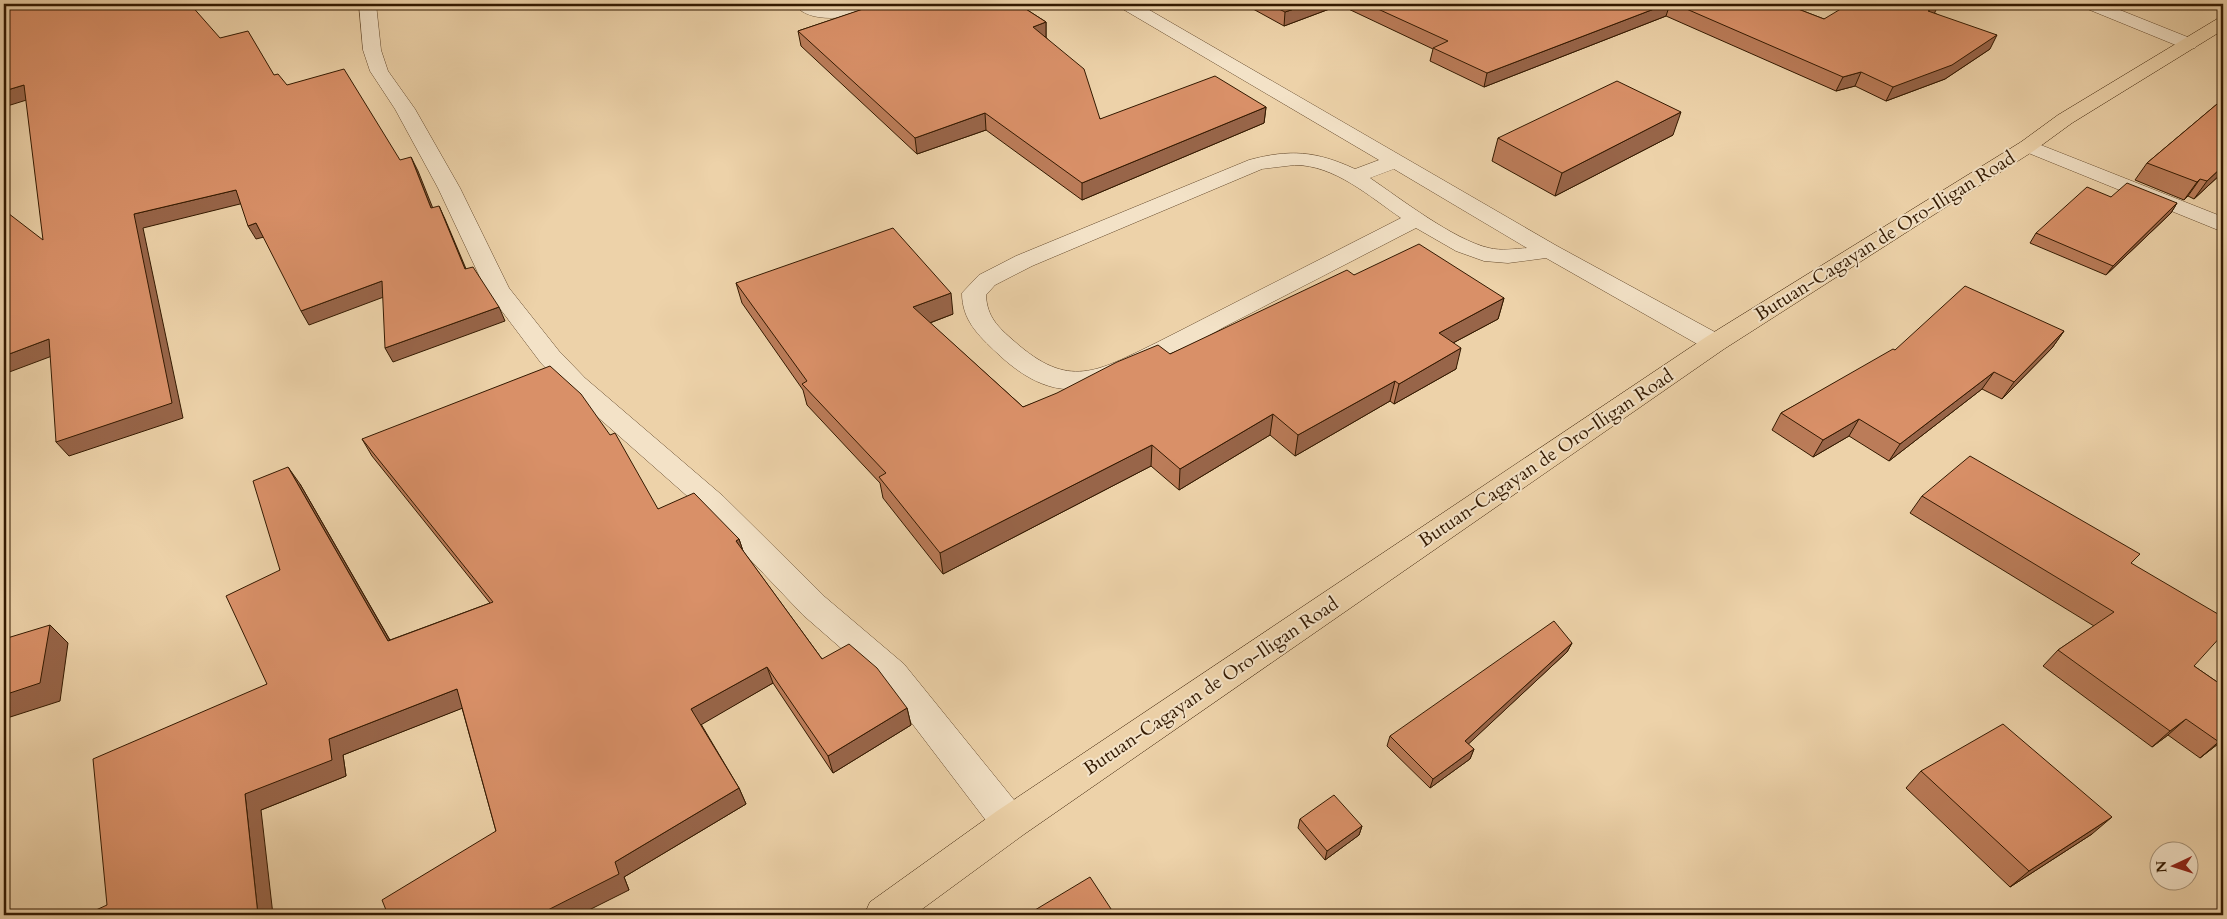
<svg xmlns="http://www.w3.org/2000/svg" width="2227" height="919" font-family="Cardo,serif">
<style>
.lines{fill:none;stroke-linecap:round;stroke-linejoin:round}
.lane-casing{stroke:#62472a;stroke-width:1}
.street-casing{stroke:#62472a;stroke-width:1}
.highway-casing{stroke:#331900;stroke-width:1}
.lane{fill:#f3e2c7;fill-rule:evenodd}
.street{fill:#f3e2c7;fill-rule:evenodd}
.highway{fill:#edd2a9;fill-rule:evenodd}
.wall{fill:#bb7c59;stroke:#331900}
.shaded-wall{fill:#986549;stroke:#331900}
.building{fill:#d99068;stroke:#331900}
.labels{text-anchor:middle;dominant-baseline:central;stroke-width:4;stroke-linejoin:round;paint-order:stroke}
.street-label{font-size:19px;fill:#331900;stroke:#f3e2c7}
</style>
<rect width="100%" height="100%" fill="#edd2a9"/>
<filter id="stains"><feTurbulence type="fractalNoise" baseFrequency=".004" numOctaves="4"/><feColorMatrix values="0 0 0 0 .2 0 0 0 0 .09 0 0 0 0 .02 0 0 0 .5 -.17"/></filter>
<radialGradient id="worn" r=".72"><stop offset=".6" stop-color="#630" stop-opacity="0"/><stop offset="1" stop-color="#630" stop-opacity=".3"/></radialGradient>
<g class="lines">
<g class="lane-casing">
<path id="lane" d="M794,4H815L831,8L863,4H890L887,8C864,14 812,29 794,4Z
M1118,4H1139L1557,246L1724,337L1727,343L1724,349L1715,351L1706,349L1546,258L1508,263L1484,261L1456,251L1416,228C1352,261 1288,294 1224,327C1180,351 1125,387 1074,389C1044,391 1017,372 997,353C978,335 962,320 962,293L979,275L1016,256L1249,160C1290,149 1316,151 1355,169L1379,160L1121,8ZM1295,165C1335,165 1370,197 1401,218L1156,343C1096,372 1069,390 1014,341C998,327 987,317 986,295L995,285L1032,266L1262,169ZM1394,169L1527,248C1515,249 1501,251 1489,248C1454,240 1401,199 1370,178Z
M2083,4H2105L2195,40L2198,44L2195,48L2189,49L2183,48L2085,8Z"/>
</g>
<g class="street-casing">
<path id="street" d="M359,4H376L381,50L388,71L415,109L460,188L509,288L559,351L585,378L723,496L825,597L904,664L1023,811L1028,823L1023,835L1010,839L997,835L882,684L803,615L703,510L567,390L541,363L486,290L438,188L395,109L370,71L363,50Z
M2028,140L2223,217V232L2021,150L2018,146L2021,142Z"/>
</g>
<g class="highway-casing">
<path id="highway" d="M2223,18V30L2072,123L2035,150L1724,349L1023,835L914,915H864L870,902L997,811L1706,337L2021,142L2058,115L2217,19Z"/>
</g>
<use href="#lane" class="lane"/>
<use href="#street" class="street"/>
<use href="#highway" class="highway"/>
</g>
<path class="wall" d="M860,4H1018L1046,22V37L1100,119L1266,107L1264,123L1082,200L986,130L917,154L801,46L798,31L861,10Z
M1244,4H1785L1824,19L1935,13L1990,49L1945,79L1886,101L1855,86L1836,91L1666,16L1484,87L1430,61L1433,49L1340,5L1284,26Z
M2223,99V172L2194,199L2188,196L2184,200L2135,180L2147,163Z
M1673,135L1555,196L1492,161L1498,138Z
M2111,197L2177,203L2171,213L2106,275L2030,243L2036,233Z
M1354,275L1504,298L1498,319L1453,343L1456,369L1394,404L1390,401L1295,456L1270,435L1179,490L1151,466L943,574L883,498L880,483L807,405L803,390L742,303L736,283L953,314L930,323L1023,407L1170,354Z
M2064,331L2052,348L2002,399L1982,389L1889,461L1849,436L1813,457L1772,430L1781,413L1895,350Z
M362,439L658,509L739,539L743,551L822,659L907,708L911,725L833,773L773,683L701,724L739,788L746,804L624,877L629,890L496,831L462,708L343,755L346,776L261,810L107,905L267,684L280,570L300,484L390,640L490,603L372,456Z
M1922,496L2131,563L2194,666L2223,686V740L2200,758L2168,735L2152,747L2043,666L2058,650L2094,626L1910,513Z
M1572,643L1567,652L1468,744L1474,749L1470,759L1430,788L1387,746L1390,736Z
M1921,771L2092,834L2010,887L1906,788Z
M1300,819L1362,826L1359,835L1325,860L1298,828Z"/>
<path class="shaded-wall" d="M1309,4H1340V5L1284,26L1285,12Z
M1667,4H1670L1666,16L1484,87L1487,73Z
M1939,4L1932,18L1928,11Z
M1046,22V37L1034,42L1033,27Z
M1997,35L1990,49L1945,79L1886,101L1893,87Z
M1861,72L1855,86L1836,91L1843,77Z
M24,85L33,98L4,107V91Z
M1266,107L1264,123L1082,200V183Z
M1681,112L1673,135L1555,196L1562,173Z
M985,113L986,130L917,154L915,138Z
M411,157L418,171L438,221L431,208Z
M2223,166V172L2194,199L2207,181Z
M2200,179L2188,196L2184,200L2197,182Z
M236,190L244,203L143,228L183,418L69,456L56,442L134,214Z
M2177,203L2171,213L2106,275L2113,266Z
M439,206L445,219L472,283L465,269Z
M256,223L264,237L256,239L248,226Z
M382,281L389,295L309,325L301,311Z
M951,293L953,314L916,328L913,307Z
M1504,298L1498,319L1434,353L1439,333Z
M499,307L505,321L393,362L385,348Z
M2064,331L2052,348L2002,399L2014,382Z
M49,339L60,353L4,374V356Z
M1461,348L1456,369L1394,404L1399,384Z
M1994,372L1982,389L1889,461L1900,444Z
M1395,381L1390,401L1295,456L1298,435Z
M1273,414L1270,435L1179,490L1180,469Z
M1859,419L1849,436L1813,457L1823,440Z
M1152,445L1151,466L943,574L940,553Z
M288,467L300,484L400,658L388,641Z
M739,539L745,557L736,541Z
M50,625L68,643L60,701L4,719V695Z
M1572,643L1567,652L1461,751L1465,741Z
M767,667L773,683L699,726L691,709Z
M457,689L468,706L343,755L346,776L261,810L273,915H258L245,794L329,739Z
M907,708L911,725L833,773L828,756Z
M2186,719L2168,735L2152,747L2170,731Z
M2223,738V740L2200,758Z
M1474,749L1470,759L1430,788L1433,779Z
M739,788L746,804L624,877L629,890L579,915H538L615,862Z
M2112,817L2092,834L2010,887L2029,871Z
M1362,826L1359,835L1325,860L1327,851Z"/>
<path class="building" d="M4,4H190L220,38L248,31L274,75L278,74L287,85L344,69L400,160L411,157L431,208L439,206L465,269L473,267L499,307L385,348L382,281L301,311L256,223L248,226L236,190L134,214L172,403L56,442L49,339L4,356V210L43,240L24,85L4,91Z
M864,4H1018L1046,22L1033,27L1084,69L1100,119L1215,76L1266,107L1082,183L985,113L915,138L798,31L869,7Z
M1269,4H1309L1285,12Z
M1367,4H1667L1487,73L1433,48L1448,41Z
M1675,4H1785L1824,19L1849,4H1939L1928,11L1997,35L1952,65L1893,87L1861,72L1843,77Z
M1617,81L1681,112L1562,173L1498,138Z
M2223,99V166L2207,181L2200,179L2197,182L2147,163Z
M2127,183L2177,203L2113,266L2036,233L2087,187L2111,197Z
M893,228L951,293L913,307L1023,407L1057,393L1117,362L1158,345L1170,354L1347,270L1354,275L1419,244L1504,298L1439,333L1461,348L1399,384L1395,381L1298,435L1273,414L1180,469L1152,445L940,553L879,477L886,473L802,384L807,381L736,283Z
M1965,286L2064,331L2014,382L1994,372L1900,444L1859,419L1823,440L1781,413L1893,349L1895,350Z
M550,366L581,394L610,435L615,433L658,509L694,493L739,539L736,541L822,659L849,644L877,668L907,708L828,756L767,667L691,709L739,788L615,862L619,874L538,915H388L382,900L496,831L457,689L329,739L332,760L245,794L258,915H85L107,905L93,759L267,684L226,596L280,570L253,481L288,467L388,641L493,602L362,439Z
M1970,456L2140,554L2131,563L2223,617V634L2194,666L2223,686V738L2219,742L2186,719L2170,731L2058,650L2114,612L1922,496Z
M1554,621L1572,643L1465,741L1474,749L1433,779L1390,736Z
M50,625L40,683L4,695V639Z
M2003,724L2112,817L2029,871L1921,771Z
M1334,795L1362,826L1327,851L1300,819Z
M1090,877L1115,915H1039L1035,910Z"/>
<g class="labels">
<g class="street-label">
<text transform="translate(1885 236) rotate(-32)">Butuan-Cagayan de Oro-Iligan Road</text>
<text transform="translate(1546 458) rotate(-34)">Butuan-Cagayan de Oro-Iligan Road</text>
<text transform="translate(1211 686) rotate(-34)">Butuan-Cagayan de Oro-Iligan Road</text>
</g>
</g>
<rect width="2227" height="919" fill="none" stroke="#edd2a9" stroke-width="20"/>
<rect x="5" y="5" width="2217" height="909" fill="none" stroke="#331900" stroke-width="2.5"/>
<rect x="10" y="10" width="2207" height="899" fill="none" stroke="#331900"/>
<g transform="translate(2174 866) rotate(266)"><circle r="24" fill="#f3e2c7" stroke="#a69277"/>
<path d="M0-4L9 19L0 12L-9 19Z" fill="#8f2418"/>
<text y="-8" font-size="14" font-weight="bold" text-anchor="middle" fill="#331900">N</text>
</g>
<rect width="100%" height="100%" filter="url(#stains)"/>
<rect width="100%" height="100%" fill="url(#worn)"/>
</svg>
